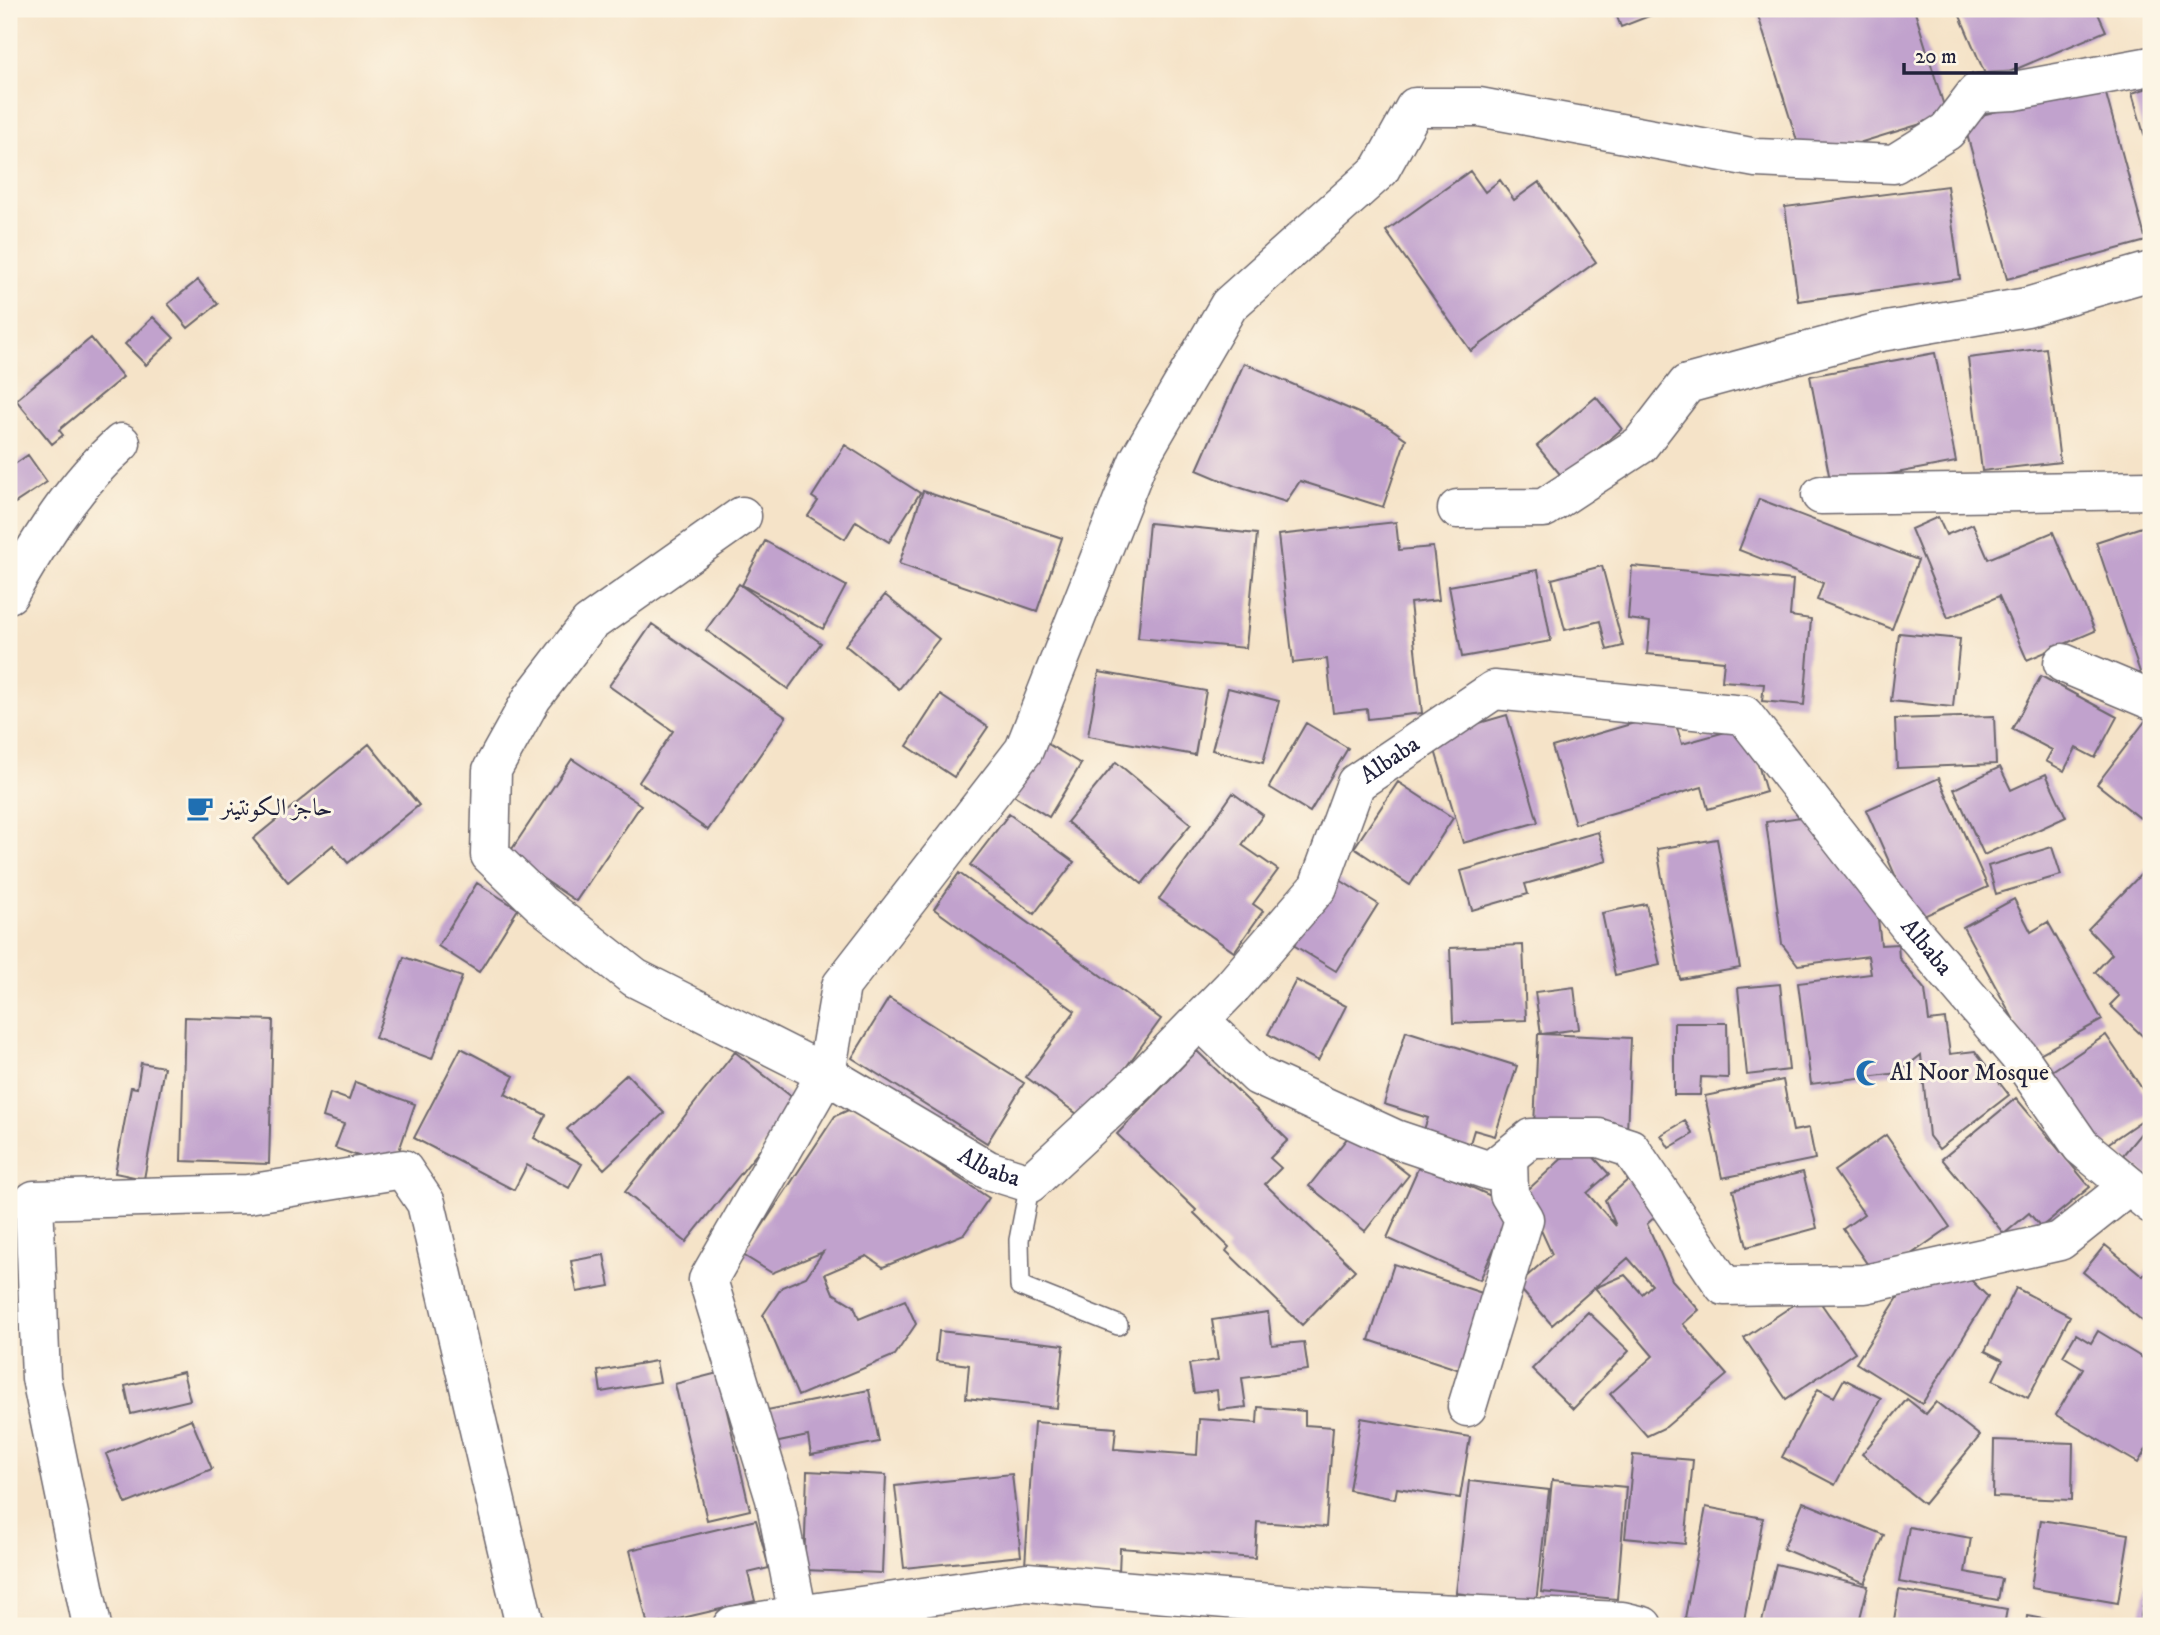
<svg xmlns="http://www.w3.org/2000/svg" width="2160" height="1635" font-family="'IM FELL DW Pica',Amiri,serif">
<style>
.building{fill:#c1a2cd}
.lines{fill:none;stroke-linecap:round;stroke-linejoin:round}
.service-casing{stroke:#6c666c;stroke-width:22}
.minor-casing{stroke:#6c666c;stroke-width:41}
.tertiary-casing{stroke:#6c666c;stroke-width:41}
.service{stroke:#fff;stroke-width:19}
.minor{stroke:#fff;stroke-width:38}
.tertiary{stroke:#fff;stroke-width:38}
.labels{text-anchor:middle;dominant-baseline:central;stroke-width:6;stroke-linejoin:round;paint-order:stroke}
.street-label{font-size:24px;fill:#22223b;stroke:#fcf5e5}
.poi-label{font-size:24px;fill:#22223b;stroke:#fcf5e5;text-anchor:start}
</style>
<rect width="100%" height="100%" fill="#fcf5e5"/>
<filter id="ink" filterUnits="userSpaceOnUse"><feTurbulence type="fractalNoise" baseFrequency=".0143" numOctaves="2"/><feDisplacementMap in="SourceGraphic" scale="14" xChannelSelector="R" yChannelSelector="G"/><feConvolveMatrix kernelMatrix="1 2 1 2 8 2 1 2 1" color-interpolation-filters="sRGB"/></filter>
<filter id="wash" filterUnits="userSpaceOnUse"><feTurbulence type="fractalNoise" baseFrequency=".00686" numOctaves="4" result="noise"/><feDisplacementMap in="SourceGraphic" scale="28" xChannelSelector="R" yChannelSelector="G"/><feGaussianBlur stdDeviation="1.57" result="paint"/><feColorMatrix in="noise" values="0 0 0 0 0 0 0 0 0 0 0 0 0 0 0 0 0 1.4 0 .05"/><feComposite in="paint" operator="in"/></filter>
<g filter="url(#wash)">
<rect width="100%" height="100%" fill="#f5e3c8"/>
<g id="blocks">
<path class="building" d="M1614,9H1667L1621,27Z
M1756,9H1914L1947,116L1803,160Z
M1957,9H2096L2106,31L1988,81Z
M2103,83L2146,241L2007,279L1963,120Z
M2151,87V158L2132,93Z
M1470,171L1485,192L1500,180L1514,200L1539,182L1596,262L1471,351L1386,231Z
M1947,186L1960,279L1798,301L1785,207Z
M198,280L218,304L188,328L168,304Z
M153,317L174,338L146,365L125,344Z
M91,338L123,377L59,430L63,435L52,444L16,400Z
M2046,348L2060,462L1982,471L1968,358Z
M1935,353L1956,462L1831,485L1810,376Z
M1244,363L1386,425L1406,439L1383,507L1300,481L1286,502L1235,486L1197,470Z
M1596,397L1622,429L1563,478L1537,446Z
M845,445L920,493L889,542L856,521L845,539L808,516L818,501L812,497Z
M28,455L47,482L15,503L9,494V468Z
M923,491L1062,538L1037,611L899,564Z
M1759,499L1918,560L1892,629L1817,600L1823,583L1739,550Z
M1938,517L1946,535L1973,524L1988,559L2053,532L2095,631L2027,660L1999,596L1948,618L1911,529Z
M1396,522L1399,550L1433,547L1439,600L1410,603L1422,713L1368,719L1367,709L1333,713L1327,659L1293,663L1278,535Z
M1149,523L1257,534L1246,648L1138,638Z
M2151,524V675L2142,678L2096,542Z
M765,541L846,586L823,629L742,585Z
M1602,566L1623,646L1607,650L1600,621L1565,630L1552,579Z
M1632,566L1793,580L1790,616L1811,619L1804,705L1762,701L1764,684L1722,681L1724,661L1647,654L1650,622L1628,619Z
M1538,570L1551,641L1462,657L1449,586Z
M739,584L821,643L788,689L706,630Z
M885,595L939,639L899,689L845,645Z
M652,624L786,717L708,830L639,782L673,731L609,686Z
M1899,633L1960,639L1953,707L1891,701Z
M1099,672L1206,691L1195,755L1088,736Z
M2041,676L2117,717L2095,758L2076,748L2064,771L2046,761L2052,750L2012,729Z
M1228,688L1279,701L1263,763L1212,750Z
M940,695L988,727L954,777L907,746Z
M1672,712L1682,744L1747,726L1766,792L1708,809L1702,787L1575,824L1552,747Z
M1507,715L1538,822L1463,843L1431,737Z
M1994,716L1996,764L1897,768L1895,719Z
M2149,716L2151,804L2140,818L2097,784Z
M1306,723L1348,748L1310,812L1269,787Z
M1033,735L1081,764L1049,817L1002,788Z
M369,744L419,805L348,863L333,845L288,882L253,839Z
M572,759L641,805L576,901L508,855Z
M1116,762L1191,824L1142,884L1067,822Z
M2000,767L2011,790L2046,774L2066,817L1984,855L1954,789Z
M1939,778L1988,887L1915,920L1866,810Z
M1398,782L1453,818L1410,885L1354,848Z
M1233,793L1263,815L1242,845L1278,870L1253,904L1263,911L1234,952L1159,899Z
M1009,814L1074,862L1034,914L970,865Z
M1808,816L1876,902L1881,945L1898,944L1899,958L1925,990L1929,1021L1945,1019L1950,1054L1975,1051L2009,1095L1939,1149L1929,1136L1921,1055L1898,1073L1811,1084L1798,983L1871,974L1868,956L1798,965L1782,944L1766,822Z
M1598,832L1607,861L1525,884L1528,894L1472,910L1461,871Z
M1717,839L1740,968L1680,979L1657,849Z
M2052,847L2061,875L1996,894L1988,866Z
M2151,864V1042L2150,1043L2110,1005L2119,996L2095,972L2112,954L2088,929Z
M959,873L1161,1019L1087,1121L1026,1077L1075,1011L934,909Z
M1332,875L1378,904L1336,971L1290,943Z
M477,883L518,909L479,972L438,946Z
M2014,899L2031,932L2048,922L2102,1020L2034,1057L1963,927Z
M1646,904L1660,965L1615,975L1602,913Z
M1523,945L1526,1020L1453,1023L1450,948Z
M404,957L462,977L432,1059L375,1038Z
M1296,980L1346,1006L1318,1061L1268,1034Z
M1780,984L1789,1070L1747,1075L1738,988Z
M1574,987L1579,1029L1542,1034L1631,1038L1627,1132L1534,1127L1538,1034H1541L1535,992Z
M889,998L1024,1083L987,1143L852,1058Z
M185,1017L273,1020L269,1164L181,1161Z
M1674,1023H1727L1728,1078L1701,1077L1700,1095H1674Z
M1406,1031L1517,1066L1495,1136L1474,1130L1468,1150L1422,1135L1428,1118L1384,1104Z
M2106,1035L2151,1102V1114L2097,1151L2046,1075Z
M461,1048L514,1076L505,1094L546,1115L534,1138L582,1164L569,1188L527,1165L514,1190L414,1138Z
M1197,1051L1288,1140L1270,1158L1281,1168L1265,1184L1355,1270L1302,1325L1226,1251L1229,1247L1194,1213L1196,1210L1117,1134Z
M735,1052L798,1102L686,1242L625,1192Z
M141,1063L164,1067L144,1179L115,1173L131,1087L137,1088Z
M627,1074L664,1113L604,1169L567,1129Z
M1783,1080L1793,1131L1809,1128L1815,1159L1722,1178L1705,1096Z
M355,1082L415,1104L393,1168L335,1148L344,1124L323,1117L330,1093L349,1100Z
M2016,1098L2090,1187L2041,1227L2029,1213L2004,1234L1942,1159Z
M853,1108L989,1198L964,1234L883,1267L867,1256L825,1274L833,1293L854,1306L859,1319L905,1300L916,1324L895,1355L798,1396L763,1315L782,1287L806,1277L823,1252L772,1273L743,1255L835,1116Z
M1685,1121L1693,1134L1669,1148L1661,1135Z
M2151,1121V1179L2123,1155Z
M1353,1131L1409,1175L1365,1231L1309,1186Z
M1886,1135L1950,1227L1877,1278L1843,1229L1864,1214L1834,1171Z
M1580,1142L1609,1174L1587,1193L1616,1226L1605,1200L1638,1171L1657,1215L1647,1224L1672,1280L1699,1310L1683,1324L1727,1375L1666,1427L1647,1436L1610,1394L1653,1356L1595,1288L1625,1275L1642,1294L1652,1285L1628,1258L1552,1325L1517,1285L1552,1254L1535,1217L1519,1198Z
M1420,1164L1513,1206L1480,1280L1387,1238Z
M1803,1172L1817,1228L1747,1247L1733,1190Z
M2105,1245L2143,1276L2151,1266V1328L2083,1272Z
M604,1255L610,1286L577,1292L571,1261Z
M1394,1264L1491,1296L1466,1372L1369,1340Z
M1966,1275L1988,1297L1922,1404L1856,1363L1906,1285Z
M2016,1288L2070,1316L2028,1398L1993,1380L2003,1360L1985,1351Z
M1813,1292L1855,1352L1786,1399L1744,1338Z
M1268,1312L1272,1345L1304,1342L1308,1370L1242,1378L1246,1407L1219,1410L1217,1390L1194,1393L1189,1364L1218,1360L1212,1320Z
M1588,1312L1629,1351L1573,1409L1532,1369Z
M939,1331L1064,1345L1057,1408L966,1398L969,1365L936,1361Z
M2098,1331L2151,1363V1441L2138,1463L2056,1415L2083,1368L2063,1356L2076,1334L2091,1343Z
M656,1361L660,1382L601,1392L598,1371Z
M183,1372L190,1400L131,1414L125,1386Z
M718,1373L750,1510L707,1520L675,1384Z
M1844,1379L1881,1398L1835,1485L1782,1457L1818,1389L1834,1397Z
M869,1390L879,1442L811,1455L808,1436L774,1443L767,1410Z
M1907,1399L1926,1414L1936,1402L1980,1436L1924,1504L1862,1454Z
M1258,1407L1305,1411V1425L1333,1427L1326,1527L1257,1522L1255,1558L1120,1548L1119,1573L1025,1566L1034,1422L1116,1428L1114,1449L1197,1455L1199,1419L1257,1423Z
M1361,1418L1470,1437L1460,1498L1397,1488L1395,1499L1349,1490Z
M191,1419L212,1469L126,1504L106,1454Z
M1994,1440L2073,1443L2072,1500L1993,1497Z
M1633,1455L1693,1460L1685,1544L1625,1538Z
M807,1471L886,1475L882,1573L804,1570Z
M1012,1474L1021,1556L904,1568L895,1486Z
M1552,1480L1626,1487L1617,1599L1541,1592Z
M1469,1481L1549,1490L1536,1603L1456,1593Z
M1803,1502L1884,1535L1865,1583L1783,1549Z
M1706,1507L1763,1518L1743,1626L1685,1618Z
M756,1520L769,1568L748,1573L755,1601L648,1626L630,1550Z
M2041,1520L2129,1534L2118,1603L2031,1588Z
M1909,1527L1971,1538L1965,1572L2002,1579L1998,1600L1899,1582Z
M1776,1564L1868,1586L1858,1626H1761Z
M2147,1583L2151,1584V1623L2140,1621Z
M1899,1590L2007,1609L2004,1626H1893Z
M2028,1616L2076,1625V1626H2027Z
M372,1620L373,1626H346L345,1625Z"/>
</g>
</g>
<g filter="url(#ink)">
<use href="#blocks" fill-opacity="0" stroke="#6c666c" stroke-width="2"/>
<g class="lines">
<g class="service-casing">
<path id="service" d="M1030,1183L1019,1240L1020,1286L1118,1325"/>
</g>
<g class="minor-casing">
<g id="minor">
<path d="M1821,495L2151,490"/>
<path d="M1457,509L1544,508L1640,445L1687,384L1875,333L2027,307L2151,271"/>
<path d="M742,516L589,624L532,698L492,770L490,855L541,904L635,978L826,1074L841,986L1024,750L1138,461L1229,305L1380,170L1415,107H1479L1756,158L1894,164L1947,131L1976,93L2014,91L2151,66"/>
<path d="M9,594C40,540 74,484 121,443"/>
<path d="M2063,663L2151,700"/>
<path d="M1200,1020L1258,1076L1395,1139L1490,1171L1531,1138H1599L1630,1148L1724,1286L1865,1284L2060,1241L2129,1186"/>
<path d="M1467,1407L1524,1219L1509,1194L1508,1157"/>
<path d="M92,1626L41,1378L34,1200L248,1194L403,1169L426,1203L525,1626"/>
<path id="s1" d="M732,1626L798,1615L775,1499L708,1280L826,1074L988,1170L1030,1183L1139,1082L1232,987L1318,887L1356,783L1494,690L1744,715L1915,934L2018,1055L2081,1146L2151,1204"/>
</g>
</g>
<g class="tertiary-casing">
<path id="tertiary" d="M798,1615L1027,1582L1341,1609L1622,1621L1643,1626"/>
</g>
<use href="#service" class="service"/>
<use href="#minor" class="minor"/>
<use href="#tertiary" class="tertiary"/>
</g>
</g>
<defs>
<g id="cafe-bare" transform="scale(2.1)"><path d="M-5.5-4.5H6V0H3Q3 3.5 0 3.5H-2.5Q-5.5 3.5-5.5 0ZM3-3.2v2h1.7v-2ZM-6 4.5H4V6H-6Z" fill="#1f6fb2" stroke="#fcf5e5" stroke-width="2.5" paint-order="stroke"/></g>
<g id="mosque-bare" transform="scale(2.1)"><path d="M3.5-4.9A6 6 0 1 0 3.5 4.9A5 5 0 1 1 3.5-4.9Z" fill="#1f6fb2" stroke="#fcf5e5" stroke-width="2.5" paint-order="stroke"/></g>
</defs>
<g fill-rule="evenodd">
<use href="#cafe-bare" x="200" y="808"/>
<use href="#mosque-bare" x="1869" y="1073"/>
</g>
<g class="labels">
<g class="street-label">
<text stroke="none"><textPath href="#s1" startOffset="1449">Albaba</textPath></text>
<text stroke="none"><textPath href="#s1" startOffset="2121">Albaba</textPath></text>
<text stroke="none"><textPath href="#s1" startOffset="840">Albaba</textPath></text>
</g>
<g class="poi-label">
<text x="221" y="808">حاجز الكونتينر</text>
<text x="1890" y="1073">Al Noor Mosque</text>
</g>
</g>
<rect width="2160" height="1635" fill="none" stroke="#fcf5e5" stroke-width="35"/>
<path d="M1904 63v10h112v-10" fill="none" stroke="#22223b" stroke-width="3.5"/>
<text x="1915" y="63" font-size="21" fill="#22223b" stroke="#fcf5e5" stroke-width="5" paint-order="stroke">20 m</text>
</svg>
